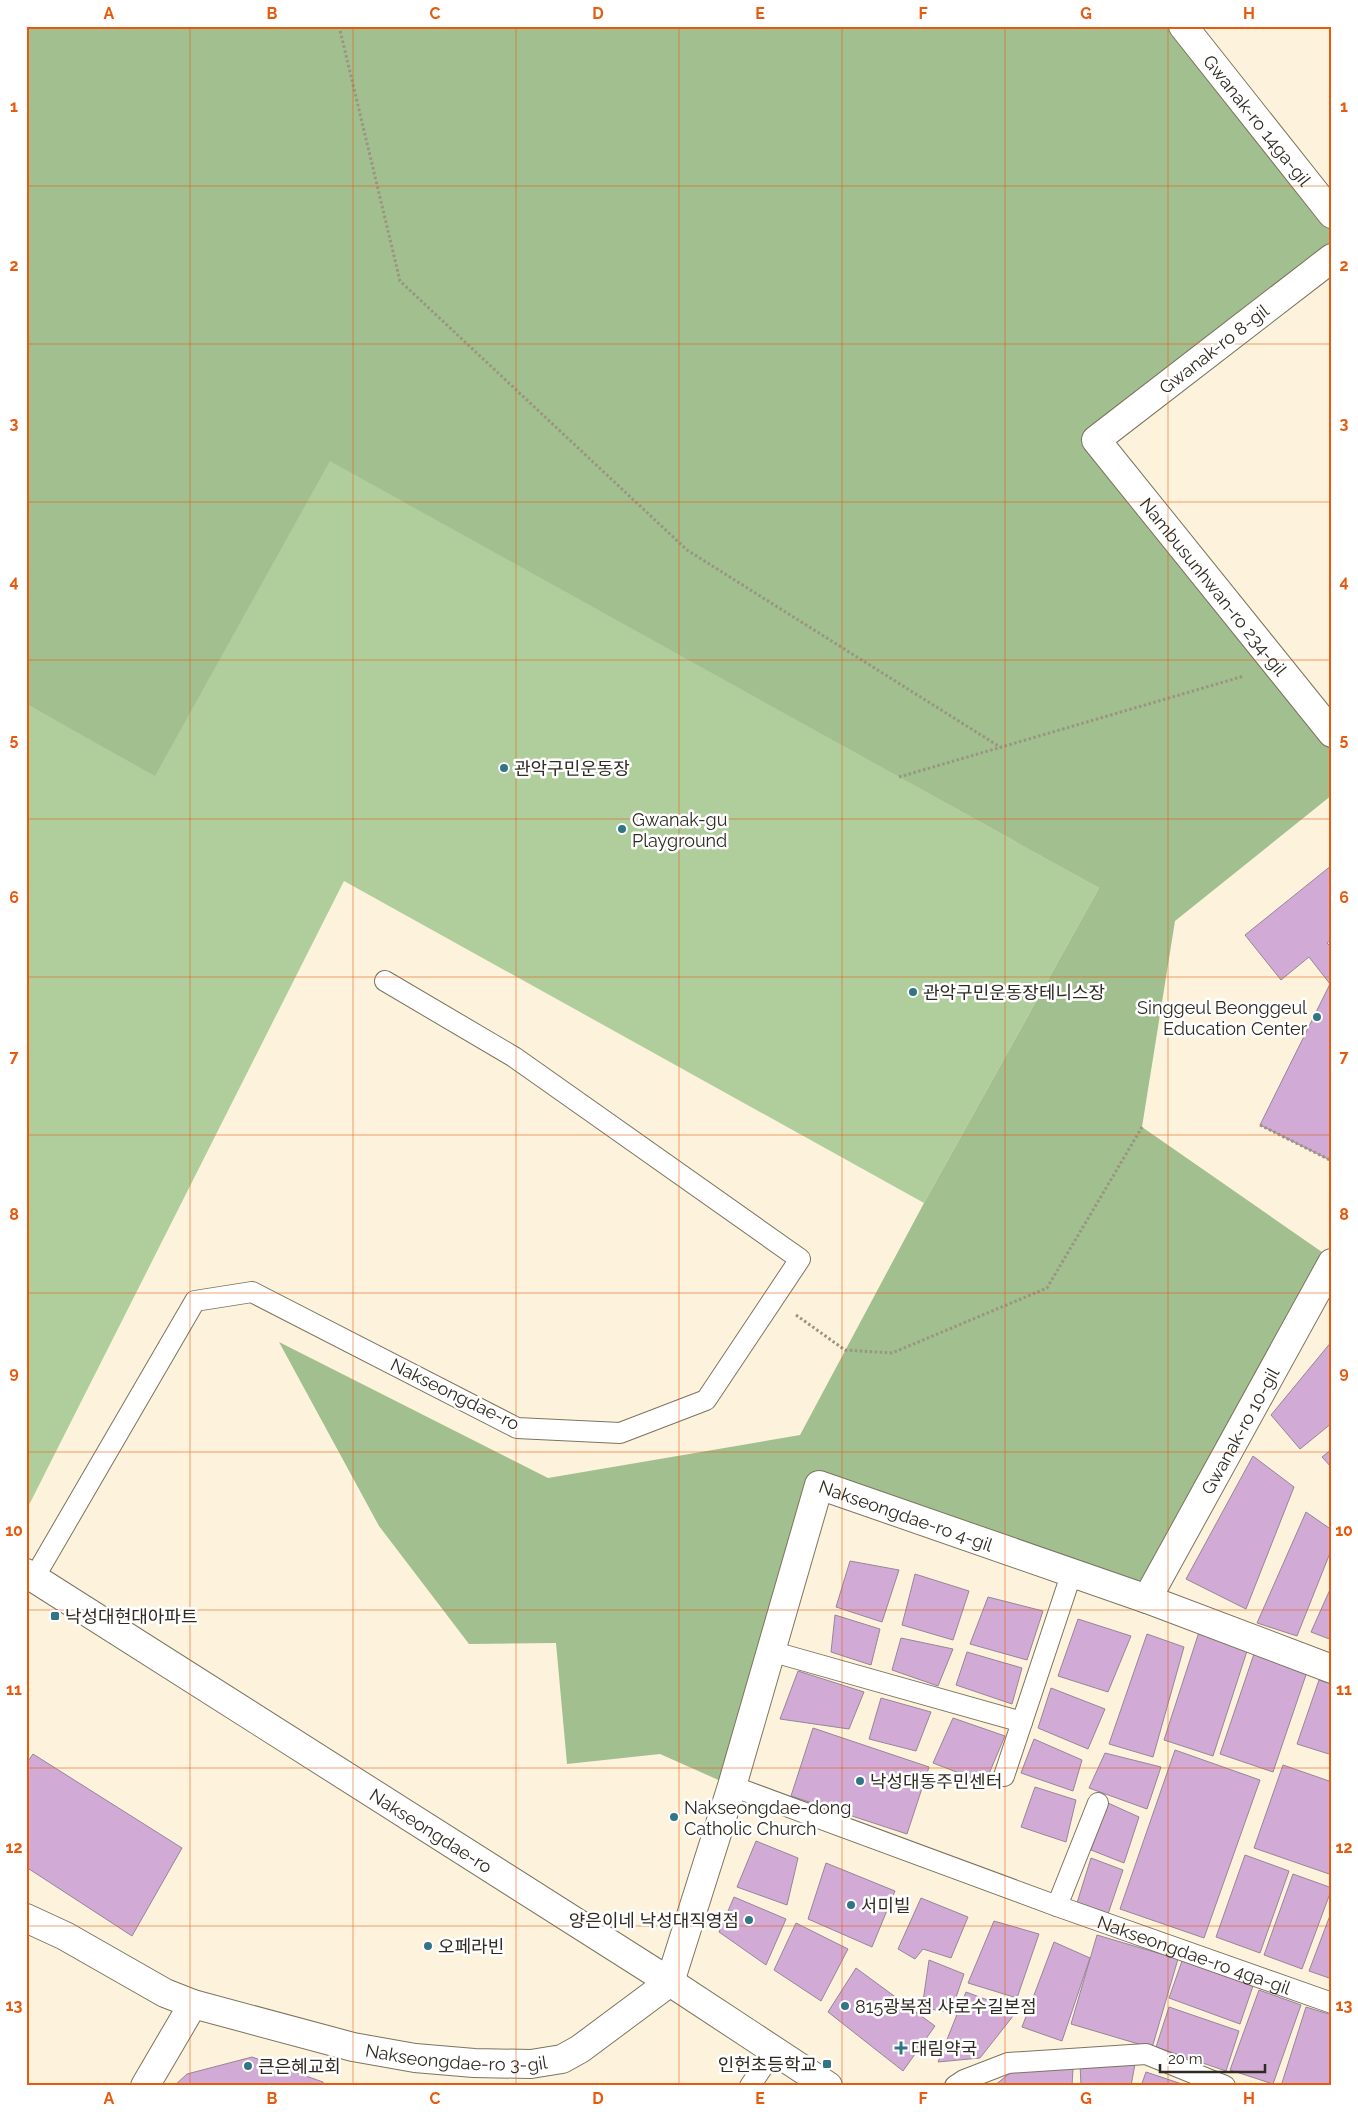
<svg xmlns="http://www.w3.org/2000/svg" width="1358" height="2112" font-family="Raleway,'Noto Sans KR',sans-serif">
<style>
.green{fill:#b0ce9c}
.forest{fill:#a2bf8f}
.building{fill:#d1aad6;stroke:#968698}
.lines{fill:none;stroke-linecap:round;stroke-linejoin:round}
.service-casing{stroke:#7c745f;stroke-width:22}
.minor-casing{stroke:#7c745f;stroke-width:30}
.path{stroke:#9b9483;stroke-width:3;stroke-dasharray:2.5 2.5;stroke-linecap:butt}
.service{stroke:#fff;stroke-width:20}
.minor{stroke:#fff;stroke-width:28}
.grid{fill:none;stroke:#e8590c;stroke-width:1;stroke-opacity:0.55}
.poi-dot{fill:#327685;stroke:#fff;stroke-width:2}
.labels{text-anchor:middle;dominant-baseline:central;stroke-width:5;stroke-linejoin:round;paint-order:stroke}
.street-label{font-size:18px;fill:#2f2b22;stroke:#fff}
.poi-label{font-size:18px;fill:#2f2b22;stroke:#fff;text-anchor:start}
.neatline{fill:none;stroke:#e8590c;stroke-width:2}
.grid-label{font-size:16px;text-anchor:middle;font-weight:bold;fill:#e8590c}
</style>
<rect width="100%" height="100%" fill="#fdf3dc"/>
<path class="green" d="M330,460L1099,888L924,1203L344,881L29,1505L26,1504V704L155,775Z"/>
<path class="forest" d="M26,26H1183L1332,214V258L1096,441L1332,733V795L1175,921L1142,1127L1332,1259L1147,1599L819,1485L732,1786L660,1754L567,1764L556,1643L469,1644L379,1526L279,1342L548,1478L800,1435L924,1203L1099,888L330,461L155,776L26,704Z"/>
<path class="building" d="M1332,865V939L1327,943L1332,948V1161L1260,1125L1330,984L1309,957L1281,980L1245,935Z
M1332,1341V1423L1300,1449L1271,1415Z
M1332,1449V1468L1322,1457Z
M1253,1456L1294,1487L1246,1609L1186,1579Z
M1306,1512L1332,1530V1548L1297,1636L1257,1623Z
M850,1561L899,1570L882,1622L836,1607Z
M915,1574L969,1591L953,1640L902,1625Z
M1332,1585V1640L1311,1632Z
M988,1597L1043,1611L1027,1660L970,1644Z
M835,1615L880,1629L871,1665L831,1652Z
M1078,1619L1131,1636L1108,1692L1058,1676Z
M1199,1632L1248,1648L1213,1756L1164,1740Z
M1147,1634L1184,1647L1153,1757L1109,1744Z
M901,1638L953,1649L938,1686L892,1670Z
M1256,1648L1309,1666L1273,1772L1220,1754Z
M967,1652L1022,1668L1012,1704L956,1685Z
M798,1671L864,1692L849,1729L780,1719Z
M1319,1680L1332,1684V1755L1297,1744Z
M1051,1688L1105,1709L1088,1749L1038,1728Z
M881,1698L931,1712L916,1751L869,1739Z
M953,1718L1005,1736L985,1783L933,1763Z
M813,1728L929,1767L907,1834L791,1796Z
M1034,1739L1082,1760L1073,1791L1021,1773Z
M1175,1750L1260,1780L1204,1938L1120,1909Z
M1105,1753L1161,1767L1147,1809L1089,1788Z
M33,1754L182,1848L132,1936L26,1867V1764Z
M1283,1765L1332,1782V1875L1254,1848Z
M1035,1787L1076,1800L1066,1842L1021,1827Z
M1108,1803L1139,1817L1124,1863L1091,1850Z
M756,1841L798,1858L787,1905L737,1887Z
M1245,1855L1289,1871L1260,1953L1216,1937Z
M1091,1858L1123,1870L1108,1914L1077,1903Z
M826,1863L895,1891L872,1947L808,1919Z
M1293,1874L1332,1888L1302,1969L1264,1955Z
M734,1897L786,1919L766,1965L719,1932Z
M921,1898L968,1917L951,1958L923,1949L915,1959L898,1949Z
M1332,1910V1979L1309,1971Z
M994,1921L1039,1934L1017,1998L968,1983Z
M796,1923L848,1949L821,2001L774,1970Z
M1097,1935L1178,1959L1152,2048L1071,2024Z
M1054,1942L1090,1958L1062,2041L1022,2027Z
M929,1960L964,1974L951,2012L922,2008Z
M1182,1961L1253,1986L1240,2024L1169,1998Z
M856,1968L935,2026L903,2071L828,2012Z
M1259,1990L1301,2005L1273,2084L1230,2070Z
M966,1992L1017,2011L980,2058L938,2062Z
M1169,2007L1239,2031L1226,2071L1156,2047Z
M1306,2007L1332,2015V2086H1281Z
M252,2057L323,2082L324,2086H174L187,2074Z
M1080,2063L1135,2064L1131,2086H1081Z
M1016,2068L1073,2069L1072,2086H994Z
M1146,2072L1188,2086H1141Z"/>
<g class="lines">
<g class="service-casing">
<g id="service">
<path d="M34,1578L195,1301L252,1292L517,1428L620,1433L706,1400L800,1259L514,1057L385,981"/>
<path d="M770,1651L1022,1722L1072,1572"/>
<path d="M1004,1776L1022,1722"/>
<path id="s1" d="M732,1786L1057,1906L1332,2003"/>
<path d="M1057,1906L1098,1803"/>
<path d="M750,2086L774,2050"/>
<path d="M955,2086L964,2080L1008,2063L1146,2054L1225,2086"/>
</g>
</g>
<g class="minor-casing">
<g id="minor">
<path id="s2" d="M1183,26L1332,214"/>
<path id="s3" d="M1332,258L1096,440L1332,733"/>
<path id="s4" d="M26,1573L670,1982L828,2086"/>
<path id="s5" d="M1147,1599L1332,1263"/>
<path id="s6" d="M26,1918L65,1936L165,1993L193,2004L353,2047L415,2058L474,2063L531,2064L562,2059L580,2049L670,1982"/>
<path id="s7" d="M670,1982L732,1786L819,1485L1147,1599L1332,1669"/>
<path d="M145,2086L193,2004"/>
</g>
</g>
<path class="path" d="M339,26L400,281L687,550L1000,747
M899,777L1244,676
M1260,1125L1332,1161
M796,1315L845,1350L892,1353L1047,1288L1142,1127"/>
<use href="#service" class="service"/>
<use href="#minor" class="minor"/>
</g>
<path class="grid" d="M190,26V2086M353,26V2086M516,26V2086M679,26V2086M842,26V2086M1005,26V2086M1168,26V2086M26,186H1332M26,344H1332M26,502H1332M26,660H1332M26,819H1332M26,977H1332M26,1135H1332M26,1293H1332M26,1452H1332M26,1610H1332M26,1768H1332M26,1926H1332"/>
<g class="poi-dot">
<circle cx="504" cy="768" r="5"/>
<circle cx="622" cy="829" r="5"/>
<circle cx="913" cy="992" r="5"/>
<circle cx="1317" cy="1017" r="5"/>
<rect x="50" y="1611" width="10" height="10" rx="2.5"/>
<circle cx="860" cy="1781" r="5"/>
<circle cx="674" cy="1817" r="5"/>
<circle cx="851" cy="1905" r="5"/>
<circle cx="749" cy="1920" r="5"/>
<circle cx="428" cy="1946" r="5"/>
<circle cx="845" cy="2006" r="5"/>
<path d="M898.5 2040.5h5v5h5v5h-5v5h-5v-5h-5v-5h5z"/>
<rect x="822" y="2059" width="10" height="10" rx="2.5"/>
<circle cx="248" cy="2066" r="5"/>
</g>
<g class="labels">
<g class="street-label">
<text stroke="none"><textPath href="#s2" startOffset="120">Gwanak-ro 14ga-gil</textPath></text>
<text transform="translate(1214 349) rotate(-38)">Gwanak-ro 8-gil</text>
<text stroke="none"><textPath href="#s3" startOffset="486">Nambusunhwan-ro 234-gil</textPath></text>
<text transform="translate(455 1394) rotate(26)">Nakseongdae-ro</text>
<text stroke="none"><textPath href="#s5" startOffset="192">Gwanak-ro 10-gil</textPath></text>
<text stroke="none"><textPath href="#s7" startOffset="611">Nakseongdae-ro 4-gil</textPath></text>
<text stroke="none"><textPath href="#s4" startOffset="480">Nakseongdae-ro</textPath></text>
<text stroke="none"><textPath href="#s1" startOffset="492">Nakseongdae-ro 4ga-gil</textPath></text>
<text stroke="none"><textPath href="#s6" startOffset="458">Nakseongdae-ro 3-gil</textPath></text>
</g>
<g class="poi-label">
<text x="514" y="768">관악구민운동장</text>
<text x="632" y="819">Gwanak-gu<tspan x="632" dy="21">Playground</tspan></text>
<text x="923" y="992">관악구민운동장테니스장</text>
<text x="1307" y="1007" text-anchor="end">Singgeul Beonggeul<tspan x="1307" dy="21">Education Center</tspan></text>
<text x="65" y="1616">낙성대현대아파트</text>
<text x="870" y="1781">낙성대동주민센터</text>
<text x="684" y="1807">Nakseongdae-dong<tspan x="684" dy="21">Catholic Church</tspan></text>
<text x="861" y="1905">서미빌</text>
<text x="739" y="1920" text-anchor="end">양은이네 낙성대직영점</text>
<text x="438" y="1946">오페라빈</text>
<text x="855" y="2006">815광복점 샤로수길본점</text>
<text x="911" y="2048">대림약국</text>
<text x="817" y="2064" text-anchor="end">인헌초등학교</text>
<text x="258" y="2066">큰은혜교회</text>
</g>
</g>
<rect width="1358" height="2112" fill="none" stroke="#ffffff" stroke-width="55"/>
<path d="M1160 2064v8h105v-8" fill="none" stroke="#2f2b22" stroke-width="2.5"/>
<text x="1168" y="2064" font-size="15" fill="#2f2b22" stroke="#ffffff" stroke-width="4" paint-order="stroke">20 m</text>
<rect x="28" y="28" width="1302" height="2056" class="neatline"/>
<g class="grid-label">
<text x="109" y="19">A</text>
<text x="272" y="19">B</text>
<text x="435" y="19">C</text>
<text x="598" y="19">D</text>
<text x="760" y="19">E</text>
<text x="923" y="19">F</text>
<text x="1086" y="19">G</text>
<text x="1249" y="19">H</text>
<text x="14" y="112">1</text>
<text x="1344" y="112">1</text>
<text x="14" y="271">2</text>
<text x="1344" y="271">2</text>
<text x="14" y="429">3</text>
<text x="1344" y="429">3</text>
<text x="14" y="587">4</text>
<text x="1344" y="587">4</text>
<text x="14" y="745">5</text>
<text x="1344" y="745">5</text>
<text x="14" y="903">6</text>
<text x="1344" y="903">6</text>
<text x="14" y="1062">7</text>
<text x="1344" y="1062">7</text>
<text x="14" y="1220">8</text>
<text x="1344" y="1220">8</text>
<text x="14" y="1378">9</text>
<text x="1344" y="1378">9</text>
<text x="14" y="1536">10</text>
<text x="1344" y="1536">10</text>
<text x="14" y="1695">11</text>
<text x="1344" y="1695">11</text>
<text x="14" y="1853">12</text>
<text x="1344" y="1853">12</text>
<text x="14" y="2011">13</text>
<text x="1344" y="2011">13</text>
<text x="109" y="2104">A</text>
<text x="272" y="2104">B</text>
<text x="435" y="2104">C</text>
<text x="598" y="2104">D</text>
<text x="760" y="2104">E</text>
<text x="923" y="2104">F</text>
<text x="1086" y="2104">G</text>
<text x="1249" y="2104">H</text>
</g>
</svg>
